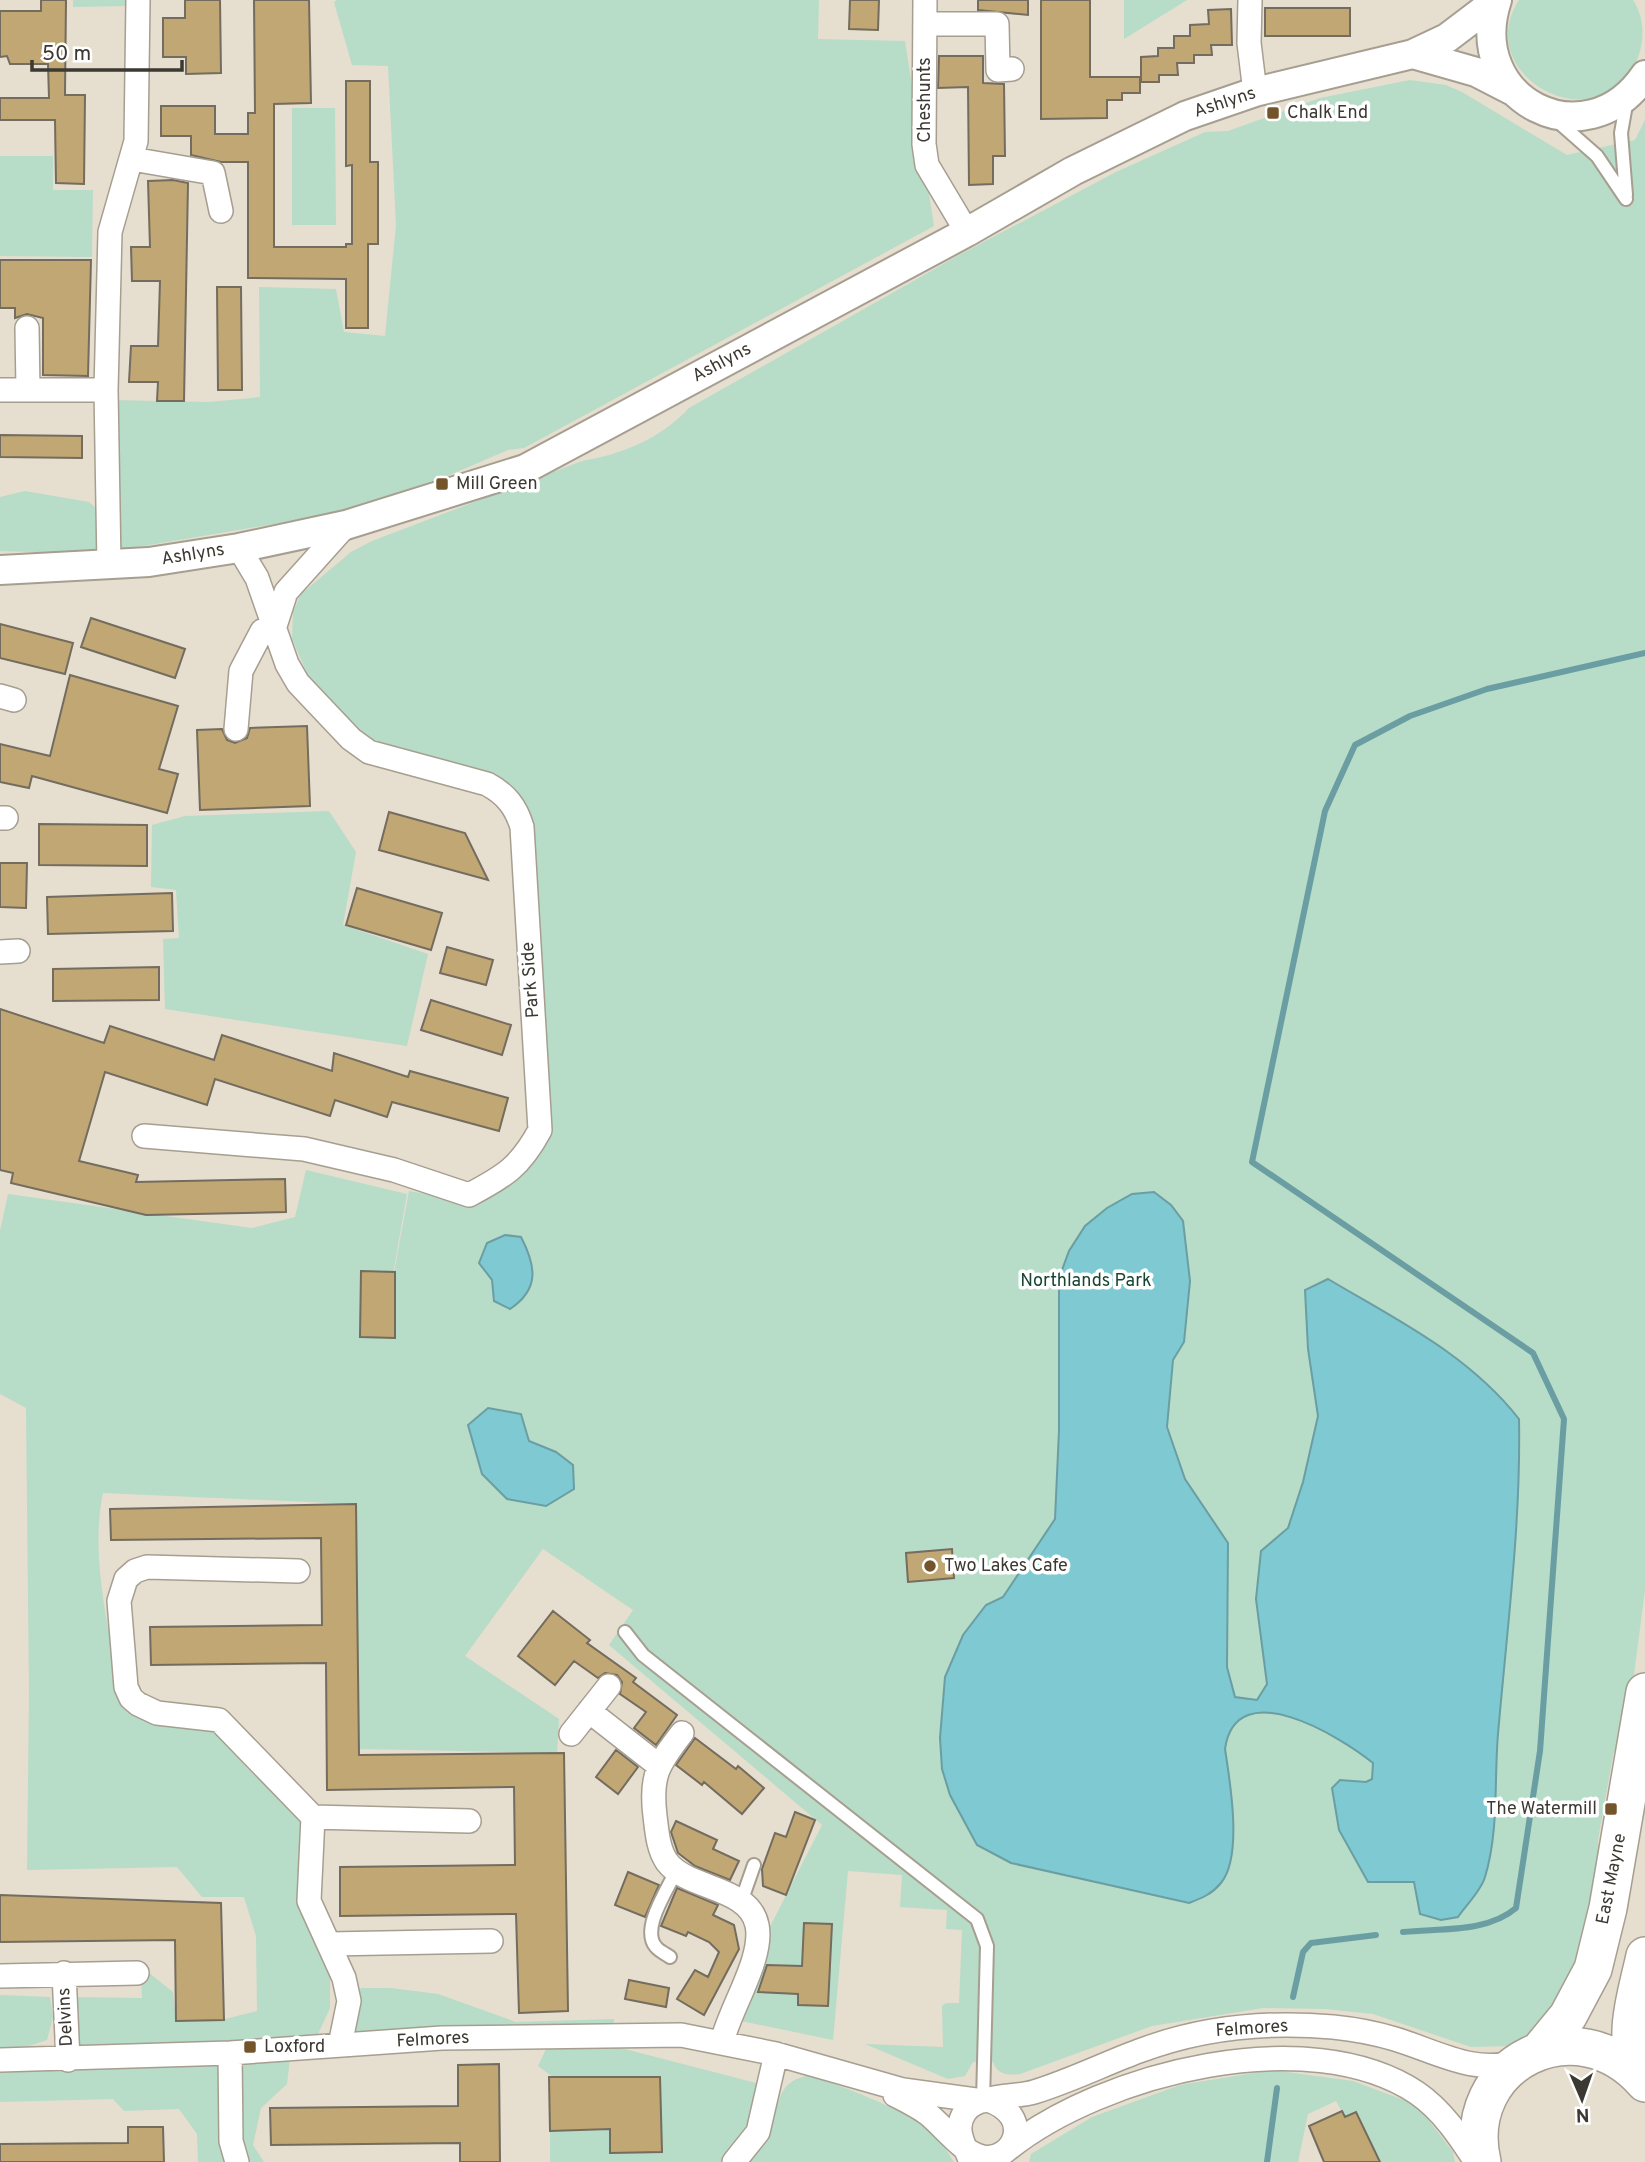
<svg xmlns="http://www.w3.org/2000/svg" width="1645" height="2162" font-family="Overpass,sans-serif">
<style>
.green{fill:#b7dcc8}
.water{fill:#7ec9d2;stroke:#6a9ea2;stroke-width:2}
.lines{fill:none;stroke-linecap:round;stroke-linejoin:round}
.stream{stroke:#6a9ea2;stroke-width:6}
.building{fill:#c1a773;stroke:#736c5f;stroke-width:2}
.service-casing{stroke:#a69e90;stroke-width:16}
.minor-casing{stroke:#a69e90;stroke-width:26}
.tertiary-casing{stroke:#a69e90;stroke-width:32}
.primary-casing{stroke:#a69e90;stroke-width:40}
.service{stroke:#fff;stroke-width:12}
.minor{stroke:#fff;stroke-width:23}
.tertiary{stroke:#fff;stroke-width:28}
.primary{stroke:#fff;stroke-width:37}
.poi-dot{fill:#74552b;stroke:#fff;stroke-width:2.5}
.labels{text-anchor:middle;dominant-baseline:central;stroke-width:7;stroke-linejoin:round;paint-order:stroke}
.street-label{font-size:18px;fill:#3c3832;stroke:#fff}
.poi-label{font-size:18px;fill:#3c3832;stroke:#fff;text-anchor:start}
.park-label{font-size:18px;fill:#164530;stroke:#fff}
</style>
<rect width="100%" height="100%" fill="#e6decf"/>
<path class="green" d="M73,0H126L127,6L73,7Z
M337,0H819L818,39L905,41L934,226L524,448L508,450L375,507L114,551L110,400L209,402L260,397L259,287L336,289L344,332L385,336L396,225L388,66L352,65L334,2Z
M1124,0H1187L1124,39Z
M1519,0H1633C1644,16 1645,39 1638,57C1604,147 1469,78 1519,0Z
M1410,80L1446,85L1462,92L1567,155L1635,140L1645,120V1590L1628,1720L1613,1755L1598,1840L1601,1876L1571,1988L1529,2037L1511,2046L1471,2047L1373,2014L1325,2009L1263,2008L1152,2026L1020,2074C1007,2075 998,2075 993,2062H973L965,2076L948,2079L865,2044L943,2047L942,2006L946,2003H959L962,1930L946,1929L947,1910L900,1907L902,1875L848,1871L833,2040L741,2021L756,1954L822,1825L609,1645L633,1610L543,1549L465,1656L559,1719L557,1753L359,1749L355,1504L103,1493C89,1560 111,1636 122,1703L219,1720L313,1817L308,1906L330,1952V2008L314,2043L73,2056L71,1997L142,1998L141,1975L148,1972L173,1992L176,2020H221L257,2011L256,1936L244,1897H202L177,1867L27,1870L29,1693L26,1408L0,1394V1231L8,1194L252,1228L295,1217L306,1170L407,1194L379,1354L409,1191L469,1202L535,1158L537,930L501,780L358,735L310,680L292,639L293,612L301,594L351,552L372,541L582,461C623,454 660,439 689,408L961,254L1116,172L1205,132L1228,131L1320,98Z
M292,108H335L336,225H292Z
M0,156H53V190H93L92,257L0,256Z
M25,491L89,502L106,517L98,554L0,551V497Z
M329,811L356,852L343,925L428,954L407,1046L165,1009L163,939L179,938L176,890L151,887L152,825L185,816Z
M361,1988H391L438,1994L516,2022L614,2019L613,2031L349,2034V2001Z
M0,1995L50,1997L53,2017L47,2040L20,2049H0Z
M548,2045L617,2047L760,2084L749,2136L724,2162H550V2131L610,2129L611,2153L662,2152L660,2078L553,2077L538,2066Z
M290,2058L287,2084L261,2108L253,2145L264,2162H198L197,2134L179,2109L124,2111L113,2099L0,2102V2069H110Z
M1272,2070L1353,2081L1417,2105L1453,2152L1455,2162H1380L1357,2112L1345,2117L1336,2101L1308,2114L1298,2162H1029L1031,2154L1092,2117L1180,2085Z
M811,2075C849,2090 892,2104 927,2128C939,2136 946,2150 954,2162H746C754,2150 766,2137 771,2124C782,2099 777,2081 811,2075Z"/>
<path class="water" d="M1154,1192L1171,1205L1183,1221L1190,1281L1184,1342L1173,1360L1167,1427L1185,1479L1228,1543L1227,1667L1235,1697L1257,1700L1267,1684L1256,1599L1261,1551L1288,1528L1303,1482L1318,1416L1308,1349L1305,1290L1328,1279C1397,1320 1468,1354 1519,1419C1521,1524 1507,1629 1498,1734C1494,1781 1499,1831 1485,1877C1481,1891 1466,1905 1458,1917L1441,1920L1420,1914L1414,1882H1368L1339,1830L1332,1788L1340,1780L1366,1782L1372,1779L1373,1763C1341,1737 1236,1672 1225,1749C1230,1782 1243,1856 1221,1883C1212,1894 1202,1898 1189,1903L1011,1863L977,1845L950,1795L942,1769L940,1738L945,1677L963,1635L986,1605L1003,1597L1055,1519L1059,1430V1278L1069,1251L1085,1226L1107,1208L1132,1194Z
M505,1235L521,1237C536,1266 540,1289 510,1309L494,1301L492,1280L479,1263L487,1243Z
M488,1408L521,1414L529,1441L556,1452L573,1465L574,1489L546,1506L507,1499L482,1474L468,1425Z"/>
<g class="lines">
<path class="stream" d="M1403,1932C1440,1928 1487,1933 1516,1908L1540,1751L1564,1419L1533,1353L1252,1162L1325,811L1355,745L1410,716L1487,689L1645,653
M1293,1997L1303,1952L1311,1943L1376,1935
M1267,2162L1277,2088"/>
</g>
<path class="building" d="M41,0H66L65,95H85L84,184L56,183L55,120H0V98H49L48,64H10L7,56L0,57V11H41Z
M185,0H220L221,73L186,74V57H163V18H185Z
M254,0H309L311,103L274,104V247H346V244H352V165L346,166V81H370V162H378V244H368V328H346V279L248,278V162H221L191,155V136H161V106H215V134H248V113H255Z
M850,0H879L878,30L849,29Z
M978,0H1028V15L978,10Z
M1041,0H1090V77H1140V93H1122V100H1107V118L1041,119Z
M1265,8H1350V36H1265Z
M1231,9L1232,45H1211L1212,55H1194V63H1177L1178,75H1159V82H1141V57L1158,56V48H1174V36H1190V25L1209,24L1208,10Z
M939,56H983V83L1004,84L1005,156H993V184L969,185L968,87L938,88Z
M173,180L188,183L184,401H157L158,382H129L131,346H158L160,281H132L131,247H150L148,181Z
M0,260H91L88,376L43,375V318L27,314L15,318V308H0Z
M217,287H241L242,390H218Z
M0,435L82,436V458L0,457Z
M91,618L185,649L175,678L81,647Z
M0,624L73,643L65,674L0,658Z
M70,675L178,706L159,769L178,774L167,813L32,776L29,788L0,782V744L50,756Z
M307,726L310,806L200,810L197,730L222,729L227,740L235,743L247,738L250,728Z
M389,812L465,833L488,880L379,850Z
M39,824L147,825V866L39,865Z
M0,863H27L26,908L0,907Z
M357,888L442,913L431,950L346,925Z
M172,893L173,931L48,934L47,897Z
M447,947L493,960L486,985L440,973Z
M159,967V1000L53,1001V969Z
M431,1000L511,1025L502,1055L421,1030Z
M0,1009L104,1043L110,1026L214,1060L222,1035L332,1071L334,1053L408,1077L410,1071L508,1098L499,1131L392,1102L387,1117L335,1100L330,1116L215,1079L207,1105L105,1072L79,1161L138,1175L136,1182L285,1179L286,1212L146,1215L11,1183L13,1173L0,1170Z
M361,1271L395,1272V1338L360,1337Z
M356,1504L359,1755L564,1753L568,2011L519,2013L516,1914L340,1916V1867L515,1865L514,1787L327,1790L326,1663L151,1665L150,1627L322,1625L321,1538L111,1540L110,1509Z
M952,1549L954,1578L908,1582L906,1553Z
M553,1611L590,1640L587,1643L636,1678L633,1682L677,1715L656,1745L634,1728L646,1712L620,1694L622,1682L617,1675L605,1673L598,1678L574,1661L555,1685L518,1656Z
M695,1738L736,1769L738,1766L764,1788L742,1814L704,1782L702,1785L676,1765Z
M616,1750L638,1767L618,1794L596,1777Z
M795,1812L815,1820L786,1895L763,1886L762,1869L775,1833L786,1837Z
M676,1821L717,1840L713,1849L739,1861L730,1880L695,1866L678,1853L671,1832Z
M628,1872L659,1885L645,1917L615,1905Z
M677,1888L718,1905L713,1915L734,1925L739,1949L704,2015L677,1999L695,1970L708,1977L719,1952L709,1942L688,1932L686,1936L661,1926Z
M0,1895L221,1903L224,2020L176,2021L175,1940L0,1942Z
M804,1923L832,1924L828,2006L798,2005V1994L758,1992L767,1965L802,1966Z
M629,1980L669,1988L666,2007L625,1999Z
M499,2064L500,2162H460V2143L271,2145L270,2108L458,2106V2065Z
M549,2077H660L662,2152L610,2153V2129L550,2131Z
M1342,2111L1345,2117L1356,2112L1380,2162H1324L1309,2126Z
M128,2127H163L164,2162H0V2144L128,2143Z"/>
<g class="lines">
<g class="service-casing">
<path id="service" d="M1555,119L1597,156L1626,199
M1626,195L1621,133L1627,99
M625,1632L643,1655L977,1919L987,1946L983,2101
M741,1902L754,1865
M670,1957C666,1954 659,1951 656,1947C640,1929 668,1889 676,1871"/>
</g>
<g class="minor-casing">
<path id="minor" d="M925,0L924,144L927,165L967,232
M1250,0L1249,43L1255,92
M925,24H997L998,70L1012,69
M132,159L213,173L221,211
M27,328L28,390
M0,390H106
M109,565L106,390L110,232L136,141L138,0
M0,696L14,700
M236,729L241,671L262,631L275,626L286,592L346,525
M0,818H6
M0,952L18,951
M144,1136L304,1149L394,1170L469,1195C505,1176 520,1167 540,1130L522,827C516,807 506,794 487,784L369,752L351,739L298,683L287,664L257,578L239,548
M298,1571L147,1567L135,1571L126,1579L119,1601L126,1687L131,1698L138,1704L157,1713L219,1720L313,1817L309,1901L344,1978L349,2001L340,2045
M589,1711L658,1765
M682,1733C658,1764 650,1776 655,1816C657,1832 658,1849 667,1862C688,1890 749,1886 757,1925C764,1958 730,2008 722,2042
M571,1734L609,1686
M313,1817L469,1821
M329,1944L491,1941
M64,1973L68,2060
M1,1976L137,1973
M230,2053L231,2141L237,2162
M0,2060L230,2053L442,2038L681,2035L776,2054L903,2090L983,2101
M895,2095C907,2101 919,2107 928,2114C944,2127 964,2154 983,2157C1014,2162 1035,2116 988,2100
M1008,2149C1103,2073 1309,2021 1417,2093C1442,2110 1460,2137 1476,2162
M734,2162L758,2132L776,2054
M971,2162C965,2146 953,2129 965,2112C978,2094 1014,2098 1034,2092C1070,2081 1104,2064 1139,2051C1200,2028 1267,2021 1333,2027C1353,2029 1375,2033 1395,2039C1435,2051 1476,2076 1518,2061"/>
</g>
<g class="tertiary-casing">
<path id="tertiary" d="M1497,0C1464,100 1586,162 1645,75
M1413,54L1476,72L1513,91
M0,570L149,562L239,548L346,525L525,469L967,232L1073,171L1185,116L1255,92L1413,54L1447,38L1497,0"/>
</g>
<g class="primary-casing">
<path id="primary" d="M1540,2050L1568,2016L1593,1969L1608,1908L1645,1692
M1642,2079C1620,2039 1636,1998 1645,1956
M1482,2162C1459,2063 1577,2004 1645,2083"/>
</g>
<use href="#service" class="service"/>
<use href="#minor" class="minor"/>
<use href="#tertiary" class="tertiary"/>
<use href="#primary" class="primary"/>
</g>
<g class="poi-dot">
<rect x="1266" y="106" width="14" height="14" rx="3.5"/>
<rect x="435" y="477" width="14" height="14" rx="3.5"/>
<circle cx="930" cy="1566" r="7"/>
<rect x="1604" y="1802" width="14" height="14" rx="3.5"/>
<rect x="243" y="2040" width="14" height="14" rx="3.5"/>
</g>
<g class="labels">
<g class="street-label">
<text transform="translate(925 100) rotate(-90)">Cheshunts</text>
<text transform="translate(1225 103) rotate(-18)">Ashlyns</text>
<text transform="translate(722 363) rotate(-28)">Ashlyns</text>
<text transform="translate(193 555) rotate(-9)">Ashlyns</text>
<text transform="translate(531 980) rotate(-94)">Park Side</text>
<text transform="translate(1612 1879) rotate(-79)">East Mayne</text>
<text transform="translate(66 2017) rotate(-93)">Delvins</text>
<text transform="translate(1252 2029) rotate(-4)">Felmores</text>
<text transform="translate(433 2040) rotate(-3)">Felmores</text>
</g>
<g class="poi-label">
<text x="1287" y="113">Chalk End</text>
<text x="456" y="484">Mill Green</text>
<text x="944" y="1566">Two Lakes Cafe</text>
<text x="1597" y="1809" text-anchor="end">The Watermill</text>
<text x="264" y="2047">Loxford</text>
</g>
<g class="park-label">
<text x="1086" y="1281">Northlands Park</text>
</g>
</g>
<g transform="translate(1582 2099) rotate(178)" stroke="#ffffff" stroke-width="5" paint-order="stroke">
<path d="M0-5L12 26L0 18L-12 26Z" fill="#3c3832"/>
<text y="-10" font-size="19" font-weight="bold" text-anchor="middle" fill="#3c3832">N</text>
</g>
<path d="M32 60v10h150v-10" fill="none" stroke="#3c3832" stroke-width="3.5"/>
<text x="42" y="60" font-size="21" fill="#3c3832" stroke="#ffffff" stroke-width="5" paint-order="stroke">50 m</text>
</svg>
